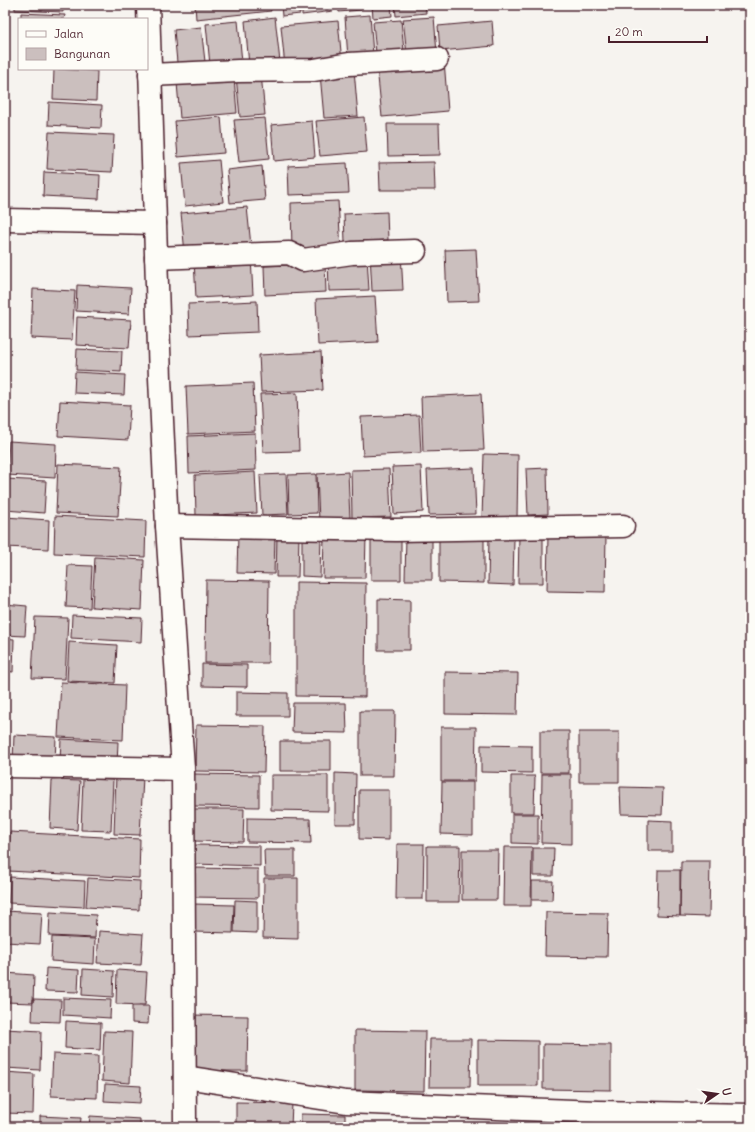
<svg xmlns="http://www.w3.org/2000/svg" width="755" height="1132" font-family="Delius,sans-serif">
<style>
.building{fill:#cbbfbe;stroke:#4a1f2b}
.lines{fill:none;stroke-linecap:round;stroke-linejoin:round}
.street-casing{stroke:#4a1f2b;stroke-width:25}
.secondary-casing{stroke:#4a1f2b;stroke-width:25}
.street{stroke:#fdfcf7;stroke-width:22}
.secondary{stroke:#fdfcf7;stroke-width:22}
</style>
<rect width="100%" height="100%" fill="#f6f3ef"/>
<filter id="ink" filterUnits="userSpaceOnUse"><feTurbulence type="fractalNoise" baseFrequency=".025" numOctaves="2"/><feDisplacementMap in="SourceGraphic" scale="8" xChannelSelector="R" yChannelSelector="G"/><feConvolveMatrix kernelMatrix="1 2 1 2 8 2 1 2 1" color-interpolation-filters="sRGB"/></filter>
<g filter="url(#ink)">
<path class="building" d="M15,5H63V12L15,10Z
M195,5H270L271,11L196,19Z
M281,5H299L300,14L282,16Z
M302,5H332L333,11L302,15Z
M338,5H361V10L339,12Z
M372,5H391L392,16L373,18Z
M395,5H425L426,13L396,16Z
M21,13L65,15L64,19H21Z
M370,15L373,55L348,58L345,17Z
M275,17L280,62L249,65L245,21Z
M434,17L437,53L407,55L403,19Z
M401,20L404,51L376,53L373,22Z
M238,21L242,62L210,65L206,24Z
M338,21L342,62L285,67L281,26Z
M492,21L494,46L440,51L438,26Z
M201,27L206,70L178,73L174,30Z
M444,60L448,111L382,117L377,67Z
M54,69L97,71L96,101L53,99Z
M354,70L358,116L324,118L320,74Z
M261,74L265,115L240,117L236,76Z
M234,78L237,113L180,118L177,83Z
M49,102L102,105L101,128L48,125Z
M221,117L224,153L178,157L175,121Z
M364,117L367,152L320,156L316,121Z
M265,118L269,159L239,162L234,120Z
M312,121L315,157L274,161L271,125Z
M387,124H439L440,155L388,156Z
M49,132L114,135L112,172L47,169Z
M219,160L223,202L185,206L181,163Z
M434,162L435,190H380L379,163Z
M347,163L349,193L289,195L288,166Z
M262,166L265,200L230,203L227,170Z
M44,172L100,175L99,199L43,196Z
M338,201L341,250L292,251L291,203Z
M247,207L251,246L185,253L181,213Z
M387,212L388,240L345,242L344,214Z
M476,249L479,301L447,302L445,250Z
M401,253L403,290L372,291L370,254Z
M251,257L253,295L196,298L194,260Z
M367,257L369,290L329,291L328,259Z
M325,264L326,292L265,295L264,266Z
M77,285L131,288L129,314L76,311Z
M33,289L75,291L72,340L31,338Z
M375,296L378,342L318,345L316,299Z
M257,301L258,332L189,335L188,304Z
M77,317L131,320L129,348L76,345Z
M77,349L122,351L121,372L76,370Z
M321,352L323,390L261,392L259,355Z
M75,372L125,375L124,395L74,393Z
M253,383L255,431L188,434L186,386Z
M297,393L299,451L263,452L260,394Z
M481,394L484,450L423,452L421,397Z
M60,401L130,405L128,440L58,436Z
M419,415L421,453L363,456L361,417Z
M255,433L256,470L189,473L188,436Z
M9,441L56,444L55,478L7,475Z
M484,454L518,455L517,519L482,518Z
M58,464L121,467L118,516L56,513Z
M421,466L423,512L394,514L392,467Z
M474,468L476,514L429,515L427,470Z
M547,468L548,514L528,515L526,469Z
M389,469L391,517L352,518L351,470Z
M255,472L257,513L196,516L195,475Z
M348,472L350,519L319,521L317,474Z
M286,474L288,514L262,515L260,475Z
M316,474L317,513L289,514L288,475Z
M6,479L46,481L44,513L5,510Z
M55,516L146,521L145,557L54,553Z
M5,517L49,520L48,549L5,547Z
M371,533H401V580H371Z
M238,534H275L274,574L237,573Z
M548,534L606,535L605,592L547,591Z
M277,535H299L298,577H276Z
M302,535H321L320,577L302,576Z
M324,535L366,536L365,578H323Z
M439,535H484V583L439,582Z
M519,535H543V583H518Z
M406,536L432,537V580H405Z
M489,537L514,538L513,585L488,584Z
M95,557L144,560L142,610L92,607Z
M68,565L92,566L90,608L66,607Z
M206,580L269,581L268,663H205Z
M296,582L366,583L365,697L296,696Z
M378,599L410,600V650H378Z
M5,604L27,606L25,636L5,635Z
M72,615L142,618L141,642L71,638Z
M35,617L68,618L65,679L32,678Z
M5,638L14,639L13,672L5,671Z
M69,642L117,645L115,683L67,681Z
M202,664L247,665V687L202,686Z
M445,672L518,673L517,715L445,714Z
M61,682L125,685L123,740L58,737Z
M236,692L288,693V716H236Z
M293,703H346L347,733L292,732Z
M360,711H395L394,776H360Z
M196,725L265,726L264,772L195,771Z
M441,727H476L475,781H441Z
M540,731H569V773H540Z
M579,732H619V782H579Z
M14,735L56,737L55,763L13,761Z
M61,739L118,742L117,765L60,762Z
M280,741H331V771H280Z
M481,745L532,746V773L481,772Z
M335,773L356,774L355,824H335Z
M194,774L259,775V807L194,806Z
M542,774H571V844L541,843Z
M116,775L143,777L140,835L114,834Z
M271,775H328V811L271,810Z
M511,776H535L534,813H511Z
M83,779L113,780L111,831L81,830Z
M52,780L80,781L77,830L50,828Z
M442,782H473V835L441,834Z
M620,787L663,788L662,815L621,814Z
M359,790H389V840L359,839Z
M192,809H244L243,842L192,841Z
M512,814H538V844L512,843Z
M247,818L310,819L311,843L247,842Z
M648,820L672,821V851H648Z
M10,832L140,839L139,878L8,871Z
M397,844H424L423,899H396Z
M194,845L260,846V866L194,864Z
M427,846H460L459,902H427Z
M504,847H532L531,906H503Z
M533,848H554L553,876H533Z
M264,850H295V876H265Z
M462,850H498L497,900H462Z
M681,861H710L709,917L680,916Z
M192,868L258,869V898L192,897Z
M658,870H680V916L657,915Z
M10,877L85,881L84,907L9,903Z
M88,878L140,881L139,910L86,907Z
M264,878H298V939L263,938Z
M532,881H553L552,900H532Z
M235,900L257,901V933L234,932Z
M193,904L234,905L233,933L193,932Z
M5,911L42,913L40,944L5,942Z
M50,912L96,915L95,938L49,936Z
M546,912L608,913L607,957L545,956Z
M99,931L143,934L141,965L97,963Z
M52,937L95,939L94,964L51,961Z
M46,968L79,970L78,992L45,991Z
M83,969L114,971L113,997L82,995Z
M117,970L147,972L145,1005L116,1004Z
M5,973L34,975L33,1003L5,1002Z
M63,998L111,1000L110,1018L63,1015Z
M33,999L61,1000L60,1022L32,1021Z
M132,1006H149L148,1024L132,1023Z
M191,1015L248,1016L247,1071H191Z
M66,1021L101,1023L100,1050L65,1048Z
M5,1029L41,1031L40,1070L5,1068Z
M355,1030L425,1031L424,1091L355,1090Z
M104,1031L132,1032L130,1083L102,1081Z
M430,1039H471L470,1087H429Z
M478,1040L538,1041V1086H478Z
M543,1044L611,1045V1090L543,1089Z
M53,1054L98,1056L97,1098L51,1096Z
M5,1072L34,1074L33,1114L5,1113Z
M105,1084L141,1086L140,1103L104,1101Z
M236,1102L292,1103L291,1127H236Z
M301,1114L345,1115V1127H301Z
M40,1116L81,1118L80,1127H40Z
M90,1116L140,1119V1127H89Z"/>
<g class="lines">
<g class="street-casing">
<path id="street" d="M150,75L238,71L314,70L349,64L437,59
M5,220L155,223
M156,258L289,253L303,260L352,253L415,251
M167,526L396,530L623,526
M5,766L183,769
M185,1077L346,1102L598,1112L750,1115"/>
</g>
<g class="secondary-casing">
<path id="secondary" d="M148,5L160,378L167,526L183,769L185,1127"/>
</g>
<use href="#street" class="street"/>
<use href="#secondary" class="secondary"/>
</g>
</g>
<rect width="755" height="1132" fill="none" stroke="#fdfcf7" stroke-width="20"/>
<rect x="10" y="10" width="735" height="1112" fill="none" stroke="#4a1f2b" stroke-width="1.5" filter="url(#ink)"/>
<rect x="18" y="18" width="130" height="52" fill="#fdfcf7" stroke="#b5a4a5"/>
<rect x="26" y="31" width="20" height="6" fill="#fdfcf7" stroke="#b5a4a5"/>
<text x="54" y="38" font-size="12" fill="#4a1f2b">Jalan</text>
<rect x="26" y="48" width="20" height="12" fill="#cbbfbe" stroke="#b5a4a5"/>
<text x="54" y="58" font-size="12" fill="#4a1f2b">Bangunan</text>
<g transform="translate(717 1094) rotate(77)" stroke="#fdfcf7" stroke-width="3" paint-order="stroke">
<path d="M0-3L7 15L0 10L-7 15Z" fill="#4a1f2b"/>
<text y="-6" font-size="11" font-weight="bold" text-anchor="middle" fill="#4a1f2b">U</text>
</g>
<path d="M609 36v6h98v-6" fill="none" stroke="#4a1f2b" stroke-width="2"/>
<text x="615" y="36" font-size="12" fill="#4a1f2b" stroke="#fdfcf7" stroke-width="3" paint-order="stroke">20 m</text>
</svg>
